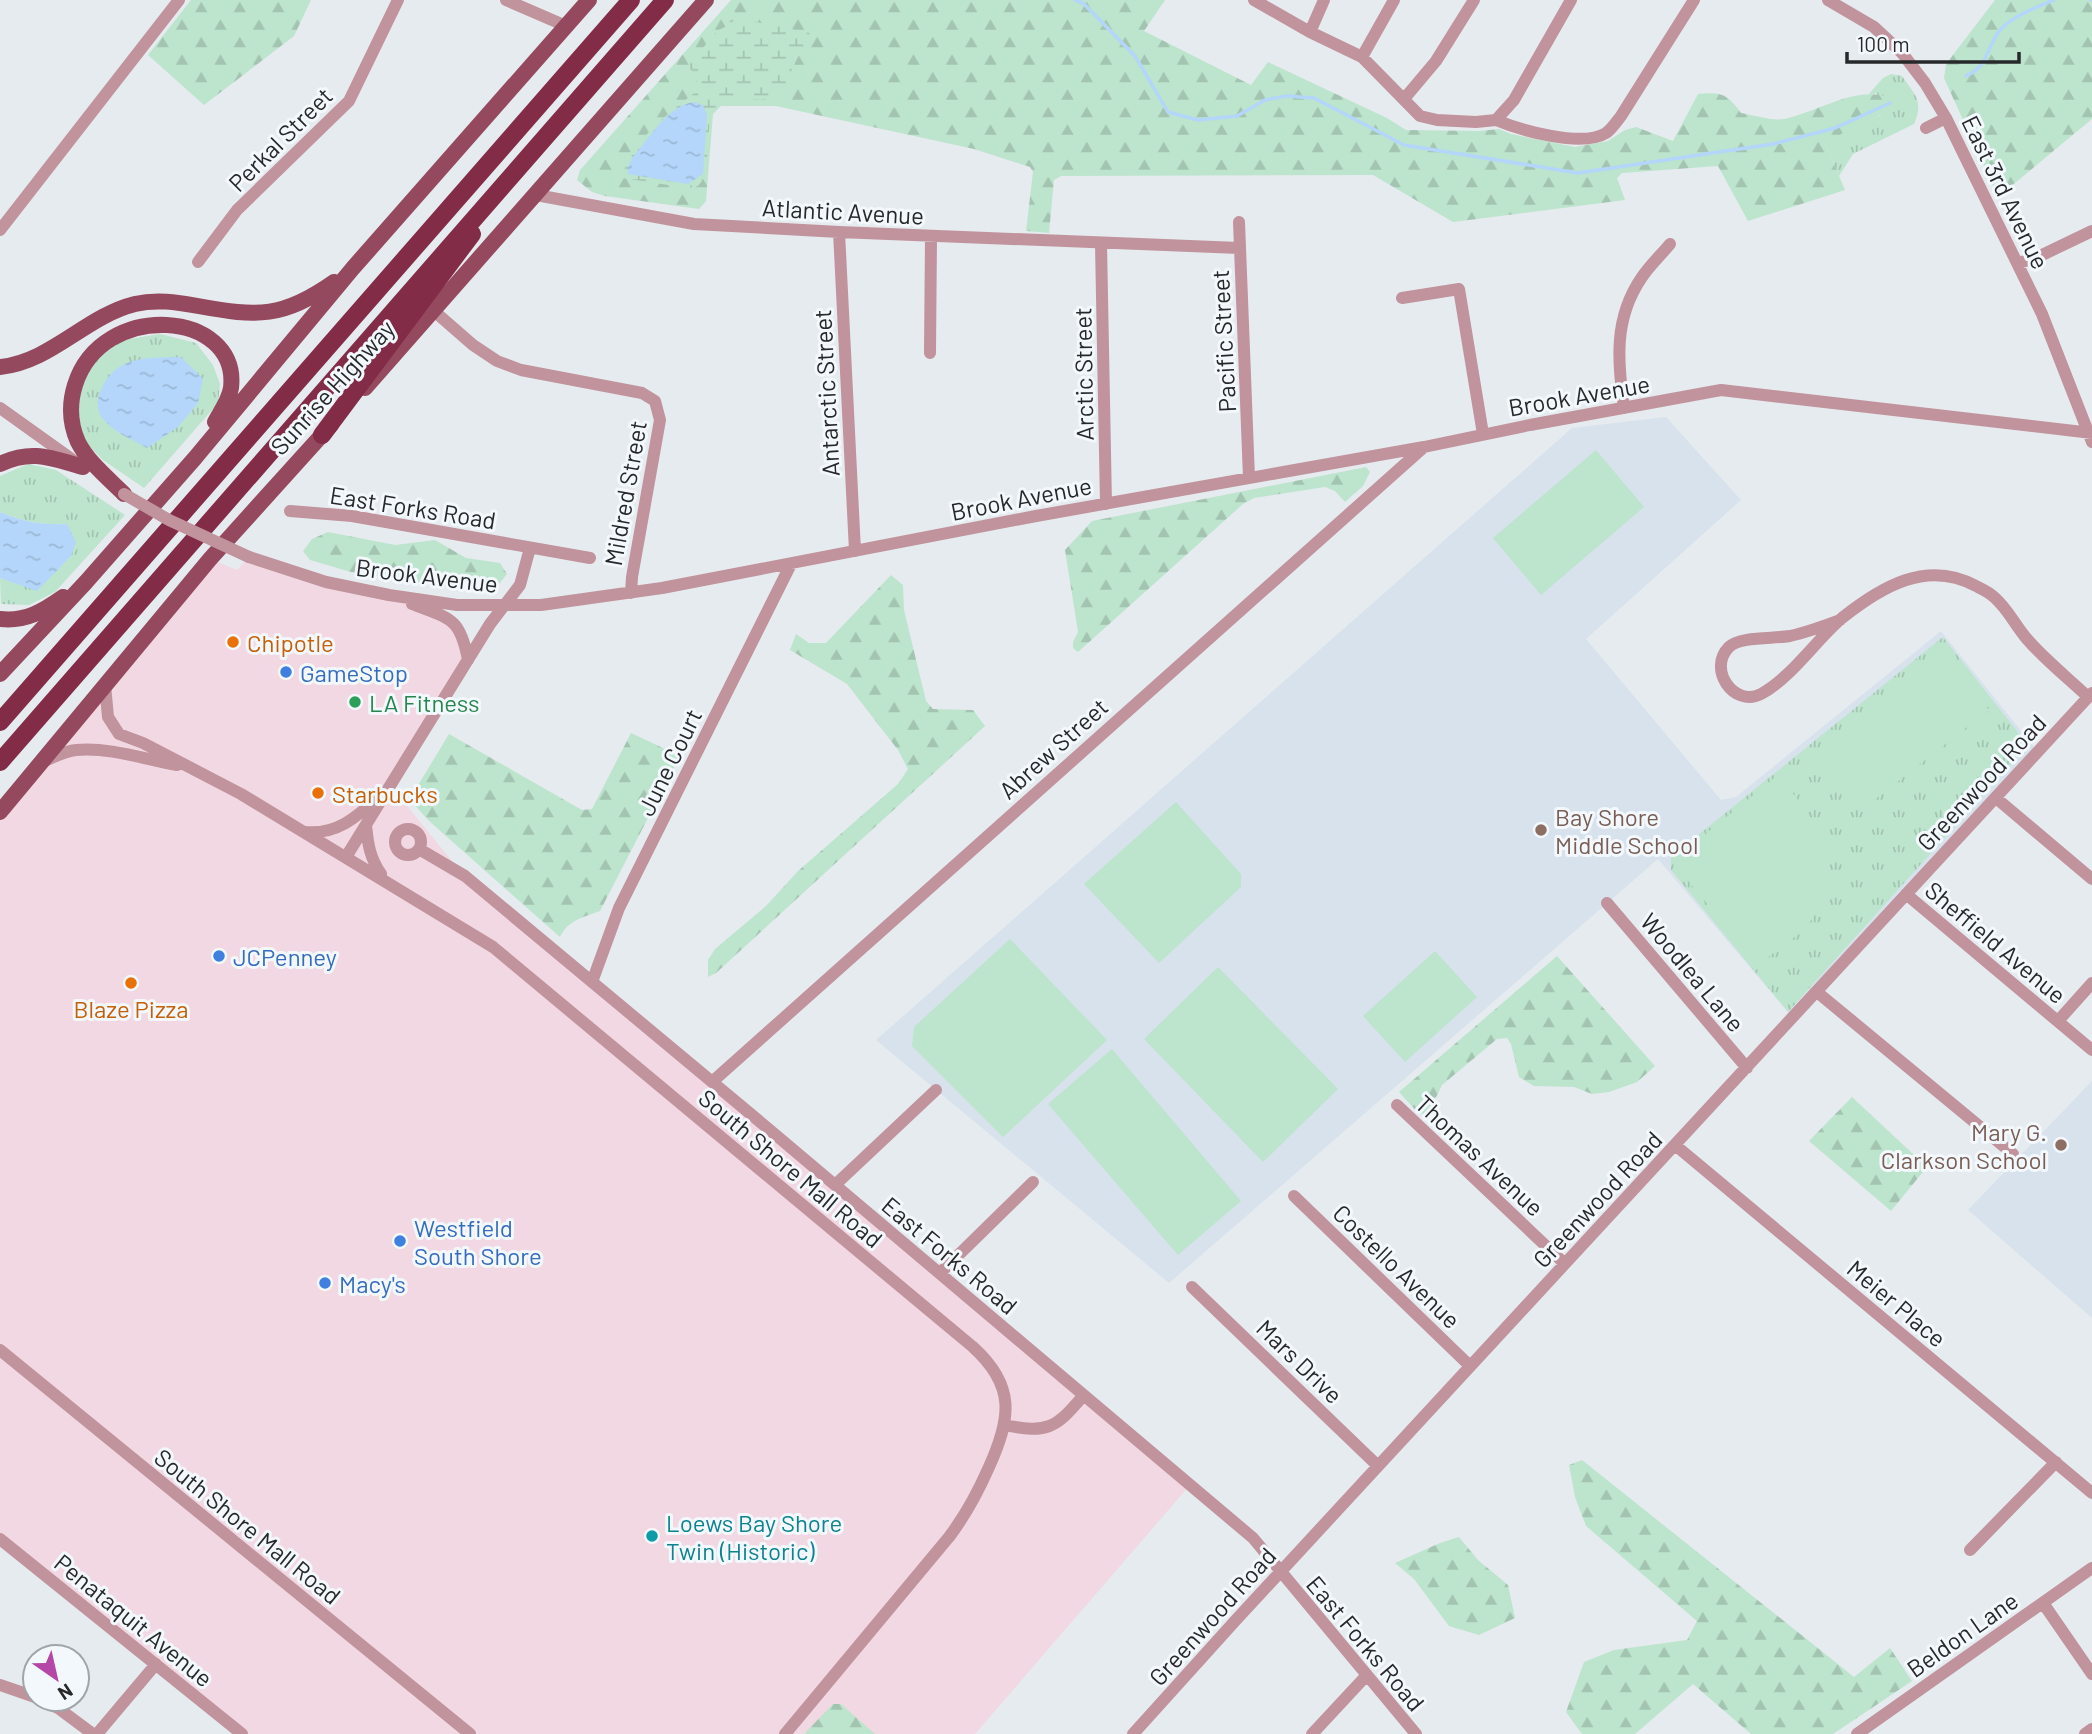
<svg xmlns="http://www.w3.org/2000/svg" width="2092" height="1734" font-family="Barlow,sans-serif">
<style>
.commercial{fill:#f1d8e2}
.built{fill:#d7e2ec}
.grass{fill:url(#grass-tufts)}
.forest{fill:url(#forest-firs)}
.wetland{fill:url(#wetland-marsh)}
.garden{fill:#bde4cd}
.water{fill:url(#water-ripples)}
.lines{fill:none;stroke-linecap:round;stroke-linejoin:round}
.stream{stroke:#b4d6fa;stroke-width:3.5}
.minor{stroke:#c0939d;stroke-width:12}
.major{stroke:#95495e;stroke-width:16}
.highway{stroke:#832c48;stroke-width:18}
.minor-bridge{stroke:#c0939d;stroke-width:12}
.food-dot{fill:#e8710a;stroke:#f3f8fd;stroke-width:2.5}
.shop-dot{fill:#3f7fe0;stroke:#f3f8fd;stroke-width:2.5}
.leisure-dot{fill:#2e9e5b;stroke:#f3f8fd;stroke-width:2.5}
.education-dot{fill:#8d6e63;stroke:#f3f8fd;stroke-width:2.5}
.culture-dot{fill:#0f9aa8;stroke:#f3f8fd;stroke-width:2.5}
.labels{text-anchor:middle;dominant-baseline:central;stroke-width:6;stroke-linejoin:round;paint-order:stroke}
.street-label{font-size:24px;fill:#26282a;stroke:#f3f8fd}
.food-label{font-size:24px;fill:#c56008;stroke:#f3f8fd;text-anchor:start}
.shop-label{font-size:24px;fill:#366cbe;stroke:#f3f8fd;text-anchor:start}
.leisure-label{font-size:24px;fill:#27864d;stroke:#f3f8fd;text-anchor:start}
.education-label{font-size:24px;fill:#785e54;stroke:#f3f8fd;text-anchor:start}
.culture-label{font-size:24px;fill:#0d838f;stroke:#f3f8fd;text-anchor:start}
</style>
<defs>
<pattern id="grass-tufts" width="24" height="20" patternUnits="userSpaceOnUse" patternTransform="scale(1.75)"><rect width="24" height="20" fill="#bde4cd"/><path d="M3 7l-1-3M5 7V3M7 7l1-3M15 17l-1-3M17 17v-4M19 17l1-3" fill="none" stroke="#a2c4b0"/></pattern>
<pattern id="forest-firs" width="22" height="20" patternUnits="userSpaceOnUse" patternTransform="scale(1.75)"><rect width="22" height="20" fill="#bde4cd"/><path d="M5 1l3.5 6h-7zM16 11l3.5 6h-7z" fill="#a2c4b0"/></pattern>
<pattern id="wetland-marsh" width="20" height="14" patternUnits="userSpaceOnUse" patternTransform="scale(1.75)"><rect width="20" height="14" fill="#bde4cd"/><path d="M1 5h8M5 5V1M11 12h8M15 12V8" fill="none" stroke="#a2c4b0"/></pattern>
<pattern id="water-ripples" width="26" height="14" patternUnits="userSpaceOnUse" patternTransform="scale(1.75)"><rect width="26" height="14" fill="#b4d6fa"/><path d="M2 4q2-2 4 0t4 0M15 11q2-2 4 0t4 0" fill="none" stroke="#9bb8d6"/></pattern>
</defs>
<rect width="100%" height="100%" fill="#e6ebef"/>
<path class="commercial" d="M249,557L389,595L447,618L468,660L391,786L464,876L1190,1485L975,1734H242L0,1539V812L210,559L237,570Z"/>
<path class="built" d="M1666,417L1741,500L1586,639L1721,800L1736,797L1941,631L2038,752L1793,1018L1658,859L1169,1283L876,1040L1572,428Z
M2092,1081V1318L1968,1210Z"/>
<path class="grass" d="M1891,74L1902,76C1915,95 1924,101 1914,124L1853,154L1839,176L1825,143L1840,133L1881,115L1877,93L1868,95L1883,78Z
M160,334L196,343L213,365L220,384L218,403L144,488L103,460L87,444L79,427L77,392L98,355L123,340Z
M28,464L56,470L125,515L55,592L29,605L1,604L0,578L37,590L71,556L67,524C43,525 22,522 0,512V476Z
M1943,637L2028,745L1788,1012L1671,870V857Z"/>
<path class="forest" d="M191,0H311L294,36L204,105L148,55Z
M731,0H1165L1144,31L1251,85L1268,62L1387,118L1406,130L1479,131L1499,129L1511,134L1575,147L1608,141L1625,130L1636,127L1673,141L1698,94C1720,92 1727,93 1741,113C1753,115 1771,121 1784,119C1818,112 1854,86 1889,97L1891,107C1872,123 1846,129 1825,143L1845,190L1748,221L1718,166L1622,173L1617,178L1625,200L1453,222L1373,175L1061,176L1054,180L1049,233L1026,231L1033,172L1030,167L974,149L776,106H721L713,114L706,201L699,209L605,196L592,192L577,180L580,170Z
M1995,0H2092V119L1998,197L1944,78L1946,64Z
M1366,467L1370,472L1363,486L1345,502L1335,491L1325,487L1254,498L1243,504L1078,652L1073,648V642L1078,632L1065,550L1092,521Z
M328,532L395,545L435,540L466,558L500,563L507,574L499,584L480,592L351,572L310,560L303,551L312,539Z
M891,575L903,585L904,610L926,701L933,709L973,710L985,726L716,973L708,977V960L715,949L766,906L798,871L898,784L908,769L898,750L847,684L790,650L796,634L809,643H826Z
M631,733L680,756L600,911C584,917 568,920 560,937L428,820L413,803L414,792L449,734L582,810L592,809Z
M1557,956L1655,1066L1637,1082L1609,1092L1592,1094L1574,1087L1534,1086L1519,1077L1511,1044L1507,1038L1497,1039L1442,1085L1428,1114H1419L1399,1092Z
M1852,1097L1927,1167L1891,1211L1809,1141Z
M1582,1460L1854,1677L1890,1648L1912,1681L1833,1734H1751L1693,1684L1635,1734H1582L1566,1712L1584,1662L1614,1650L1687,1640L1697,1621L1586,1526L1575,1497L1569,1465Z
M1459,1537L1478,1560L1508,1585L1515,1618L1479,1635L1449,1626L1414,1579L1395,1563L1440,1543Z
M833,1704H841L875,1734H804Z"/>
<path class="wetland" d="M733,17L810,33L792,69L789,88C763,108 755,95 729,100C723,101 716,108 710,113L706,176L698,186L688,188L622,178C629,142 670,112 697,91L696,76L688,66L717,31L725,27Z"/>
<path class="garden" d="M1596,450L1644,507L1541,595L1493,538Z
M1949,659L1989,710L1859,812L1819,760Z
M1778,775C1812,815 1847,862 1815,915C1802,935 1776,950 1758,965L1679,870L1676,858Z
M1176,802L1241,874V887L1159,963L1084,884Z
M1010,939L1107,1040L1003,1137L912,1046L914,1027Z
M1435,951L1477,997L1405,1062L1363,1016Z
M1218,967L1338,1089L1263,1162L1144,1039Z
M1112,1049L1241,1201L1178,1255L1048,1104Z"/>
<path class="water" d="M694,102L703,105L707,115L703,174L688,184L628,174V167L632,158C648,140 668,105 694,102Z
M181,357L203,379L198,403L178,427L147,448C133,440 116,433 105,421C96,412 96,401 101,390C116,355 147,358 181,357Z
M0,512C22,522 43,525 67,524L76,542L71,556L37,591L0,578Z"/>
<g class="lines">
<path class="stream" d="M1075,0L1083,3L1135,56L1168,112L1198,120L1237,116L1265,100L1287,96L1314,98L1404,145L1578,173L1773,144L1835,128L1890,103
M2091,0H2092
M1966,76C1990,65 1986,46 2001,29C2014,15 2038,7 2054,0"/>
<path class="minor" d="M506,0L566,26
M1254,0L1310,32L1362,57L1420,116L1437,120L1476,122L1496,120L1514,100L1571,0
M1828,0L1874,27L1902,53L1925,83L1946,118L2042,314L2092,442
M1310,32L1324,0
M1362,57L1394,0
M1404,99L1436,61L1474,0
M1496,120C1520,130 1582,148 1606,133C1612,129 1617,121 1621,116L1694,0
M1926,128L1946,118
M536,195L694,224L839,232L1239,248
M1239,222L1249,478
M0,230L179,0
M839,232L855,551
M1101,244L1106,504
M198,262L237,210L349,101L398,0
M2019,263L2040,256L2092,231
M1402,298L1459,289L1483,434
M434,311L473,345L497,361L521,370L642,393L655,401L660,420L632,577L631,593
M930,353L931,236
M0,408L77,463
M1624,408C1618,361 1613,319 1642,277C1650,265 1661,255 1670,244
M290,511L352,516L590,558
M249,557L326,582L389,595L457,605H541L662,588L1036,516L1424,447L1530,425L1721,390L2092,433
M412,604C450,619 460,617 468,660
M1840,620C1824,626 1808,632 1790,636C1774,639 1740,636 1729,647C1707,669 1734,708 1761,694C1790,679 1817,639 1842,618C1881,587 1927,559 1976,586C1982,589 1989,592 1994,597C2008,609 2015,625 2027,639C2045,660 2068,678 2088,697
M105,685L108,717L119,734L143,743L241,794L493,947L973,1347C1016,1386 1011,1418 989,1467C978,1492 965,1516 949,1537L785,1734
M44,761C54,757 65,751 76,750C109,747 144,759 177,765
M1996,798L2092,879
M366,825C368,845 370,858 381,874
M395 842a13 13 0 1 1 26 0a13 13 0 1 1-26 0Z
M305,832C336,835 356,818 377,798
M419,849L465,876L777,1136L1253,1538L1416,1734
M346,857L490,624L520,585L530,548
M1906,894L2092,1050
M1607,903L1747,1068
M592,982L619,908L791,564
M1817,992L2013,1154
M2058,1021L2092,983
M712,1082L1424,447
M1397,1105L1565,1264
M1675,1145L2092,1493
M835,1185L936,1090
M1294,1196L1470,1366
M940,1273L1033,1182
M1192,1287L1378,1466
M0,1350L470,1734
M1005,1425C1047,1434 1056,1428 1083,1396
M0,1539L242,1734
M1970,1550L2056,1462
M2043,1603L2092,1674
M0,1685L35,1697
M39,1699L58,1708L93,1734
M97,1734L156,1664
M1133,1734L1235,1621L2092,693
M1312,1734L1366,1676
M1857,1734L2092,1568
M2085,1734L2092,1729"/>
<path class="major" d="M0,367C51,362 86,316 135,304C156,299 176,302 198,306C258,317 283,318 334,282
M365,388L706,0
M0,464C32,449 51,458 83,467
M124,494C109,479 88,462 78,442C70,424 69,404 75,385C102,299 240,310 231,388C229,400 221,411 215,422
M0,619C26,622 43,611 63,597
M0,674L86,582L195,458L353,268L589,0
M0,812L210,559L331,425"/>
<path class="highway" d="M322,435L472,234
M0,722L631,0
M0,762L665,0"/>
<path class="minor-bridge" d="M124,494L169,520L249,557"/>
</g>
<g class="food-dot">
<circle cx="233" cy="642" r="7"/>
<circle cx="318" cy="793" r="7"/>
<circle cx="131" cy="983" r="7"/>
</g>
<g class="shop-dot">
<circle cx="286" cy="672" r="7"/>
<circle cx="219" cy="956" r="7"/>
<circle cx="400" cy="1241" r="7"/>
<circle cx="325" cy="1283" r="7"/>
</g>
<circle class="leisure-dot" cx="355" cy="702" r="7"/>
<g class="education-dot">
<circle cx="1541" cy="830" r="7"/>
<circle cx="2061" cy="1145" r="7"/>
</g>
<circle class="culture-dot" cx="652" cy="1536" r="7"/>
<g class="labels">
<g class="street-label">
<text transform="translate(280 139) rotate(-45)">Perkal Street</text>
<text transform="translate(2006 192) rotate(64)">East 3rd Avenue</text>
<text transform="translate(843 211) rotate(3)">Atlantic Avenue</text>
<text transform="translate(1223 341) rotate(-93)">Pacific Street</text>
<text transform="translate(1083 374) rotate(-91)">Arctic Street</text>
<text transform="translate(332 387) rotate(-48)">Sunrise Highway</text>
<text transform="translate(826 393) rotate(-93)">Antarctic Street</text>
<text transform="translate(1579 395) rotate(-10)">Brook Avenue</text>
<text transform="translate(625 493) rotate(-80)">Mildred Street</text>
<text transform="translate(1021 498) rotate(-11)">Brook Avenue</text>
<text transform="translate(413 507) rotate(9)">East Forks Road</text>
<text transform="translate(427 575) rotate(7)">Brook Avenue</text>
<text transform="translate(1053 748) rotate(-42)">Abrew Street</text>
<text transform="translate(669 762) rotate(-64)">June Court</text>
<text transform="translate(1981 782) rotate(-47)">Greenwood Road</text>
<text transform="translate(1996 942) rotate(40)">Sheffield Avenue</text>
<text transform="translate(1693 972) rotate(50)">Woodlea Lane</text>
<text transform="translate(1480 1155) rotate(43)">Thomas Avenue</text>
<text transform="translate(791 1168) rotate(40)">South Shore Mall Road</text>
<text transform="translate(1597 1199) rotate(-47)">Greenwood Road</text>
<text transform="translate(950 1255) rotate(40)">East Forks Road</text>
<text transform="translate(1397 1266) rotate(44)">Costello Avenue</text>
<text transform="translate(1897 1303) rotate(40)">Meier Place</text>
<text transform="translate(1300 1361) rotate(44)">Mars Drive</text>
<text transform="translate(248 1526) rotate(39)">South Shore Mall Road</text>
<text transform="translate(1212 1616) rotate(-48)">Greenwood Road</text>
<text transform="translate(134 1620) rotate(39)">Penataquit Avenue</text>
<text transform="translate(1962 1634) rotate(-35)">Beldon Lane</text>
<text transform="translate(1366 1643) rotate(50)">East Forks Road</text>
</g>
<g class="food-label">
<text x="247" y="642">Chipotle</text>
<text x="332" y="793">Starbucks</text>
<text x="131" y="1008" text-anchor="middle">Blaze Pizza</text>
</g>
<g class="shop-label">
<text x="300" y="672">GameStop</text>
<text x="233" y="956">JCPenney</text>
<text x="414" y="1227">Westfield<tspan x="414" dy="28">South Shore</tspan></text>
<text x="339" y="1283">Macy's</text>
</g>
<g class="leisure-label">
<text x="369" y="702">LA Fitness</text>
</g>
<g class="education-label">
<text x="1555" y="816">Bay Shore<tspan x="1555" dy="28">Middle School</tspan></text>
<text x="2047" y="1131" text-anchor="end">Mary G.<tspan x="2047" dy="28">Clarkson School</tspan></text>
</g>
<g class="culture-label">
<text x="666" y="1522">Loews Bay Shore<tspan x="666" dy="28">Twin (Historic)</tspan></text>
</g>
</g>
<g transform="translate(56 1678) rotate(146)"><circle r="33" fill="#f3f8fd" stroke="#a1a5a9" stroke-width="2"/>
<path d="M0-5L12 26L0 18L-12 26Z" fill="#b447a7"/>
<text y="-10" font-size="19" font-weight="bold" text-anchor="middle" fill="#26282a">N</text>
</g>
<path d="M1847 52v10h172v-10" fill="none" stroke="#26282a" stroke-width="3.5"/>
<text x="1857" y="52" font-size="21" fill="#26282a" stroke="#f3f8fd" stroke-width="5" paint-order="stroke">100 m</text>
</svg>
